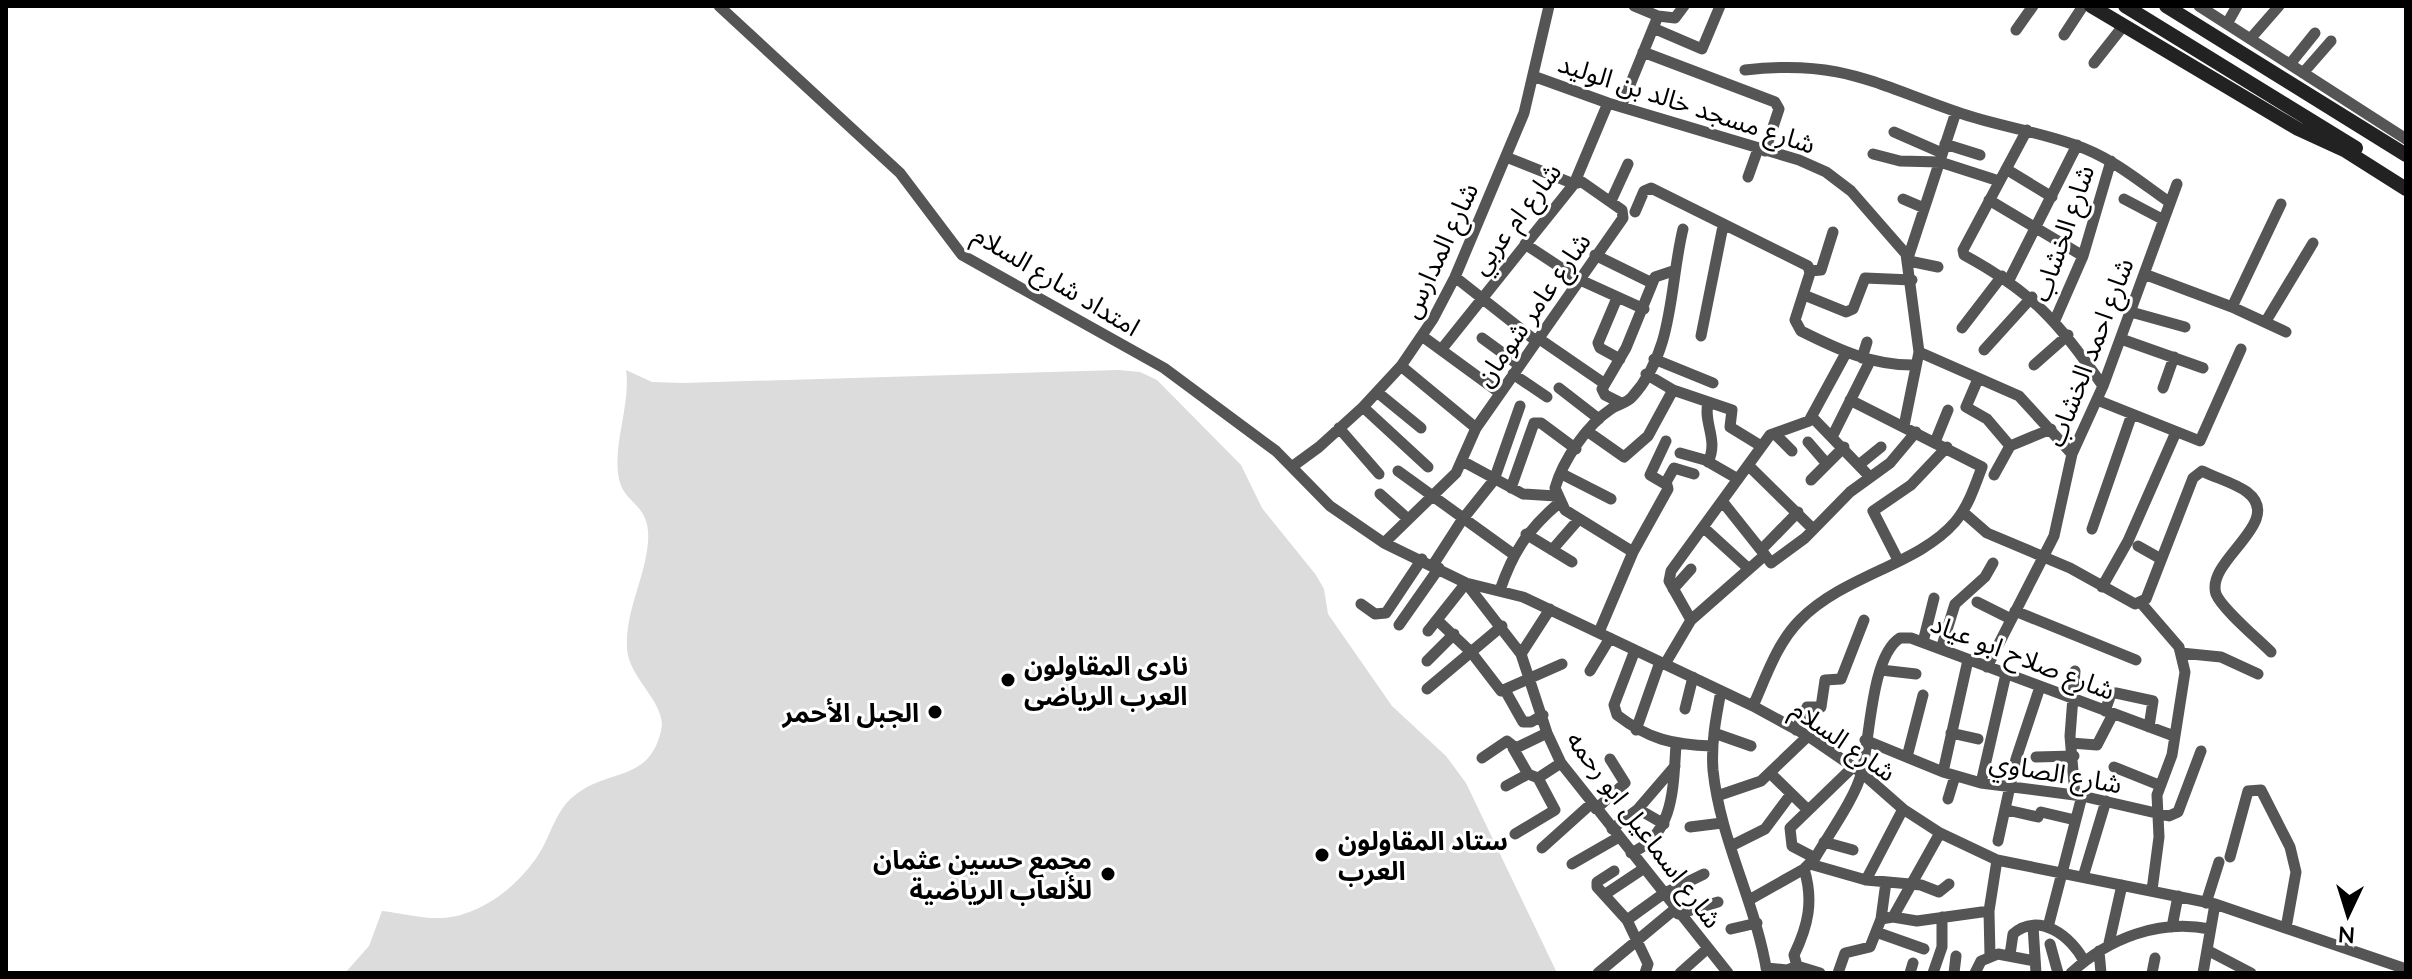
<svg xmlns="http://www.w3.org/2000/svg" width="2412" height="979" font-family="Lato,'Noto Sans Arabic',sans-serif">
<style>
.green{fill:#dcdcdc}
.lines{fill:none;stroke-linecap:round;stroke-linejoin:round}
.street{stroke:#555;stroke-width:11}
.secondary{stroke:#222;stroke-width:14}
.poi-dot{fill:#000;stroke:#fff;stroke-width:3}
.labels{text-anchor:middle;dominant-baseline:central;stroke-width:6;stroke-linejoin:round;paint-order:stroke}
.street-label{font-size:26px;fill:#000;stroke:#fff}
.poi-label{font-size:26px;font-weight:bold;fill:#000;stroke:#fff;text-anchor:start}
</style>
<rect width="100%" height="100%" fill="#fff"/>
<path class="green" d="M626,370L652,382L683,383L1119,370L1140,372L1157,380L1241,465L1262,508L1316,575L1324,589L1328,614L1392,706L1446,756L1466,783L1557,973H345L369,946L382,911C401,913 422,919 442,918C482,916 524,882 543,847C552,830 558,808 574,796C607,768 649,783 661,731C668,704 629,679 627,649C625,611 645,579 648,542C651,503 625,506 619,479C612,444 631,405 626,370Z"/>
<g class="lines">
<path class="street" d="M719,6L900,173L962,255L1164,368L1276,451L1330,506L1384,543L1466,583L1523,597L1753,706L1808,736L1862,773L1903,809L1940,833L1997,860L2215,904L2406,969
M1634,6L1658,16L1675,18L1684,6
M2199,6L2406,139
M2228,22L2237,6
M1653,28L1702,49L1720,6
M2016,30L2033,6
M2064,35L2083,6
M2251,38L2279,6
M1643,52L1775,102L1779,109L1765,151
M2094,63L2124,25
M2290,64L2315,33
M1745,70C1839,59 1873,83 1957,112C1996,126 2037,131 2075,145C2111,157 2139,181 2169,202
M2303,73L2331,41
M1533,76L1608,103L1799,160L1826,172L1851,191L1906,254L1919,352L1904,426
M1621,107L1658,16
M2027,130L1963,250L1964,255C2034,293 2058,322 2103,386
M1894,132L1942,153
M1945,144L1980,155
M1873,154L1900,161L1940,162L1999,181
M2006,169L2052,197
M1748,177L1758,149
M1903,199L1924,208
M2124,199L2162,219
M1989,200L2083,256
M1611,201L1628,164
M1635,212L1644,191L1651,188L1808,266L1810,273L1795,320L1801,331C1839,350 1873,366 1916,365
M1525,244L1578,279L1644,309
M1595,255L1652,283
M1908,258L1956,112
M1909,261L1938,267
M1810,271L1821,270L1833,232
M2144,274L2232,307L2286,332
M1455,277L1536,341
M2009,280L2077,145
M1804,295L1846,312L1853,309L1865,278L1912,280
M1617,298L1598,343L1600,348L1620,359
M2232,307L2281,204
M2131,312L2185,327
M2055,320L2083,256L2111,161
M2266,321L2313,243
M1962,328L2002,276
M1422,336L1500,393
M1701,336L1723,226
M1482,338L1519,365
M1538,338L1605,384
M2121,339L2203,368
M1441,350L1574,184L1608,103
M1984,350L2032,297
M1919,352L2019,396L2072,454
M1862,358L1867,342
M1654,359L1713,383
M2034,365L2068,335
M1401,366L1476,428
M1513,374L1547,397
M1646,374L1673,390L1732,410L1730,427L1761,446
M1978,379L1966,407L1987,419L2010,446
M1559,388L1599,419
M2163,388L2174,357
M1377,392L1421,428
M2097,400L2200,441L2241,349
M1621,403L1605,395L1602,389L1626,348L1655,277L1673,271
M1363,407L1428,467
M1812,417L1870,477
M1339,428L1379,474
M1587,431L1624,457L1648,436L1673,390
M1775,434L1792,451
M1833,435L1870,361
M1808,442L1827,464
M1935,442L1948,410
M1680,453L1705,460L1738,479
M1464,462L1523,494L1556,496
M1708,462C1719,440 1703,423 1708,403
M1860,464L1881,447
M1748,465L1813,529
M1293,466L1319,447L1363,407L1401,366L1433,319L1455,277L1524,113L1549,6
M1398,471L1513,554
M1562,474L1611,499
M1994,475L2010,446L2051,429
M1811,480L1844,447
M1665,484L1674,468L1694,474
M1511,488L1534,423H1541L1576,449
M1380,494L1408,519
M1722,501L1765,555
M1963,512L1987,533L2070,568L2135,604L2146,599L2193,478L2202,471C2216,478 2235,483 2247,492C2286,522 2205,560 2216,594C2222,609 2258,639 2271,652
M1703,527L1749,569
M2092,529L2132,414
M1526,534L1572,562
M1384,543L1456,473L1476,428L1623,218L1622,210L1582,182L1574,184L1506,157
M2138,546L2161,559
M1552,550L1579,519
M1761,550L1798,512
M1633,552L1565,510L1555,488C1563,460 1587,425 1611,409C1618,404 1627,403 1632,397C1675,350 1669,286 1683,229
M1898,560L1873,511L1911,485L1947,447
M1433,565L1462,520L1494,480L1520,406
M2102,587L2128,541L2176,432
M1673,589L1691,569
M1500,590C1513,552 1528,529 1559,503
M1977,602L2011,619
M2141,603L2179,647L2185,672L2172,755L2157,795L2159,837L2152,890
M1361,604L1375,614L1386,613L1422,559
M2015,611L2136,660
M1437,620L1471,652L1501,691L1562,664
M1691,620L1765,555L1771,563L1805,538L1850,492L1890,463L1916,432
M1399,625L1439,568
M1428,631L1466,583L1521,654L1547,733L1561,763L1728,973
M1599,632L1633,552L1668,489L1667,485L1650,475L1666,441
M1923,642L1934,598
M1941,649L1955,604L1985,577L1993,563
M1635,650L1614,705L1617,715C1648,739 1673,745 1712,746
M2181,653L2221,657L2258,674
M1521,654L1550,609
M1427,661L1454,634
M1665,664L1691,620L1669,581L1671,571L1770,435L1809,421L1846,353
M1987,667L2054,536L2072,454L2103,386L2177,184
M1881,670L1916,674
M1590,671L1610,638
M2075,671L2070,736L2075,795
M1427,689L1502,626
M1721,691C1716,717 1711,743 1713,770C1720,840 1756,903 1767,973
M1506,692L1523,722H1531L1543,715
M1753,706C1766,677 1777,643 1800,620C1844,575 1918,565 1955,522C1968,507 1975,486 1982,467L1850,400
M1685,709L1693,677
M2105,711L2111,694L2116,693L2153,701L2149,727
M1636,730L1660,662
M1796,730L1807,707H1821L1825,680L1841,679L1864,620
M1714,733L1751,746
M1951,733L1978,739
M1865,740L1943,772L1981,783L2082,796L2169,816L2178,812L2201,751
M2071,743L2097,745L2113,714
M1513,748L1528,774L1538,778
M1907,757L1923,695
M2036,757L2074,756
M1482,758L1507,741L1516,748L1547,733
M2114,767L2159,785
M1943,772L1968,660
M1770,773L1808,810
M1538,778L1561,763
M1981,783L2006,674
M1506,786L1528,774
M1717,796L1761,781L1808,736
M1948,799L1955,776
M1596,809L1625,783L1610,759
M1638,809L1664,824
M2007,810L2038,817
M2041,812L2075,820
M1690,827L1722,823
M1612,829L1638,809L1675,766
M1515,834L1555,810L1538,778
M1998,841L2016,759L2040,687
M1824,842L1853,850
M1731,846L1765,829L1791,794
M1542,848L1592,803
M1631,853C1675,834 1673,787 1676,745
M2230,857L2248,791L2261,790L2290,847L2296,872L2286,928
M1815,858L1792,846L1790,828L1853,767
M1572,864L1619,837
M1810,864L1866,880L1921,885L1939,892L1949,884
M1614,871L1597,882V887L1627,920L1648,964L1645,973
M2083,877L2106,801
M1866,880L1903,809
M1604,895L1643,869
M1749,900L1804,869L1815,858C1829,834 1856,797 1862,771C1870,739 1871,656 1900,638H1911L2174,736
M2206,903L2219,862
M1678,914L1718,902
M1893,917L1917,921L1989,911
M1881,919L1893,917L1940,833
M1627,920L1663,894L1704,874
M2033,926L2036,973
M2048,927L2082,796
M2172,927L2178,896
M1731,929L1757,923
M1876,932L1924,949
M2109,943L2122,885
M2050,944L2058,973
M2207,950L2251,973
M2099,951L2101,973
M2010,955L2013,934C2039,911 2072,937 2084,961
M1990,956L1989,911L1997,860
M1797,966L1794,955C1808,926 1814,901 1804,869
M1797,966L1820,973
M1766,968L1787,970L1797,966
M1598,973L1675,909
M1680,973L1707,949
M1838,973L1845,953L1870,947L1881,919L1886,882
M1910,973L1913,963
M1933,973L1942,947V917
M1954,973L1956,956
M1975,973L1981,961L1998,954L2035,961
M2071,973C2109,938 2159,919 2210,929
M2152,973L2155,958
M2203,973L2215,904"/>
<path class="secondary" d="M2091,6L2298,129L2346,151L2406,189
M2125,6L2356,148
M2166,6L2406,155"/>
</g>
<g class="poi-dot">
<circle cx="1008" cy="680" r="8"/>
<circle cx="935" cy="712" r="8"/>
<circle cx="1322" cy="855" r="8"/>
<circle cx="1108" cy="874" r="8"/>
</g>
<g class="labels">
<g class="street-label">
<text transform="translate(1687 103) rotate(18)">شارع مسجد خالد بن الوليد</text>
<text transform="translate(1515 218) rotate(-53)">شارع ام عربي</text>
<text transform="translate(2062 233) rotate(-71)">شارع الخشاب</text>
<text transform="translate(1439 250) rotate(-65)">شارع المدارس</text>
<text transform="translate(1057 280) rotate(31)">امتداد شارع السلام</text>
<text transform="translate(1532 309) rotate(-55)">شارع عامر شومان</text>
<text transform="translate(2089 352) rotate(-69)">شارع احمد الخشاب</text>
<text transform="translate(2023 656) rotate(21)">شارع صلاح ابو عياد</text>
<text transform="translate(1844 740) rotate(35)">شارع السلام</text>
<text transform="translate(2056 772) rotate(10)">شارع الصاوي</text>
<text transform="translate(1645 829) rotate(53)">شارع اسماعيل ابو رحمه</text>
</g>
<g class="poi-label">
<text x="1024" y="665">نادى المقاولون<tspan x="1024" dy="30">العرب الرياضى</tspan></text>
<text x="919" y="712" text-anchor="end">الجبل الأحمر</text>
<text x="1338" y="840">ستاد المقاولون<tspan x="1338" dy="30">العرب</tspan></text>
<text x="1092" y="859" text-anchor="end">مجمع حسين عثمان<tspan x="1092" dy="30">للألعاب الرياضية</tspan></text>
</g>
</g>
<rect width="2412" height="979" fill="none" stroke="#000000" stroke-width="16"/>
<g transform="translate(2348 915) rotate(184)" stroke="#ffffff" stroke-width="6" paint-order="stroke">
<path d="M0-6L14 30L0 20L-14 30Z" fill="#000000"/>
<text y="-12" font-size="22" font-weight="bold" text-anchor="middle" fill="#000000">N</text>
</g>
</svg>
